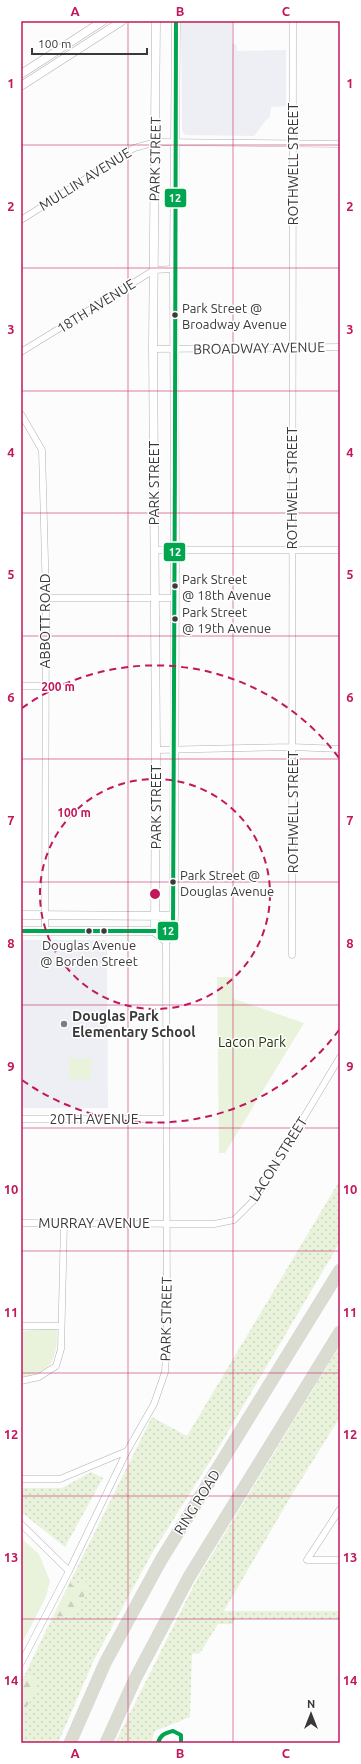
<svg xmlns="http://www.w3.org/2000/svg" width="361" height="1764" font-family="Ubuntu,sans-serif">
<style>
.built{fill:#eeeff4}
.grass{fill:url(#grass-dots)}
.forest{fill:url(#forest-firs)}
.green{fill:#e9f3dc}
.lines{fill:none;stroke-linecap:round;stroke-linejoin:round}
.minor-casing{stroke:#b1b1b1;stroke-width:7}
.tertiary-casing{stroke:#b1b1b1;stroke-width:9}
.motorway-casing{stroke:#d7d7d7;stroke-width:13}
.minor{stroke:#fff;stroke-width:6}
.tertiary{stroke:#fff;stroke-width:8}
.motorway{stroke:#dadcd2;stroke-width:12}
.bus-1-casing{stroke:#fff;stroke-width:7}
.bus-1{stroke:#00a54f;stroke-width:4}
.grid{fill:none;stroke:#c2185b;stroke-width:1;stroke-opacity:0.55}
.ring{fill:none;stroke:#c2185b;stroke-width:2;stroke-dasharray:7 5}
.bus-dot{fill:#3a3a3a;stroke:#fff;stroke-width:1.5}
.poi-dot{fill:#7e7e7e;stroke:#fff;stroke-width:1.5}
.labels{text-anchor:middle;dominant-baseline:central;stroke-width:3;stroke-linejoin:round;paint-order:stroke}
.bus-label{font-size:13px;fill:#3a3a3a;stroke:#fff;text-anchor:start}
.street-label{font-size:14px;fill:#3a3a3a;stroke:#fff}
.poi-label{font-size:14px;font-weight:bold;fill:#3a3a3a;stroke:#fff;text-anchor:start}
.park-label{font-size:14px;fill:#283709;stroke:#fff}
.centre{fill:#c2185b;stroke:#fff;stroke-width:2}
.ring-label{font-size:12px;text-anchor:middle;font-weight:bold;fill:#c2185b;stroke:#fff;stroke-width:3;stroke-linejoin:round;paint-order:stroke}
.line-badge{stroke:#fff;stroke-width:1.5}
.badge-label{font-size:11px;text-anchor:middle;font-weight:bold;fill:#fff}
.neatline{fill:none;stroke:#c2185b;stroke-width:1.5}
.grid-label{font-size:13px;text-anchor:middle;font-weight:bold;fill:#c2185b}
</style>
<defs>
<pattern id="grass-dots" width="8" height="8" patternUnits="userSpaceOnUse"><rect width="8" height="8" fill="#e9f3dc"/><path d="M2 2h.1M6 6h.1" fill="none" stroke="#c9d1be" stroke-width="1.8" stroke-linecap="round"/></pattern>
<pattern id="forest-firs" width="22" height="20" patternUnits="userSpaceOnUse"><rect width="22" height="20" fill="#e9f3dc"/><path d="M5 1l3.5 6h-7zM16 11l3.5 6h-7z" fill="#c9d1be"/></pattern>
</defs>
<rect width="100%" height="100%" fill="#fcfcfc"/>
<path class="built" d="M181,21H232V43L237,45V51L286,50V106L271,107L270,117L266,120L254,136L186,135L183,133L182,129Z
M21,940H107L108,1108H21Z"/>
<path class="grass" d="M340,1180V1242L219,1447L151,1555L94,1660L58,1743H21V1707L24,1709L36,1679L25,1674L53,1616L74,1617L73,1586L70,1582L152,1417L187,1436Z
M340,1345V1417L291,1496L224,1611H340V1619H235L232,1624H218L200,1653L192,1654L190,1717L155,1731L151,1743H115L197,1579Z
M91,1472L103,1478L65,1547L21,1512V1488H62Z"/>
<path class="forest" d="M83,1580L88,1583L89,1586L74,1617L53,1616L70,1582L73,1586Z
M25,1674L36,1679C37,1694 34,1698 24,1709L21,1707V1681Z"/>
<path class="green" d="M217,977H233L234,999L304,1023L225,1153H219Z
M69,1058H92L91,1080L69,1079Z
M57,1328C57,1360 54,1370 21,1378V1331Z
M21,1538L39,1554L50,1581L46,1597L21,1645Z"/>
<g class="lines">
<g class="minor-casing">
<path id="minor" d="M21,220L134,148L156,142L340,144
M153,349L340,347
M21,352L154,270L174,269
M21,414L42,450L46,598L45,931
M155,550H340
M46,598H175
M21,686H45
M156,750L292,747L340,749
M292,955L293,21
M21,1119H166
M21,1223L214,1224L234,1220L255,1199L340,1057
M21,1326H61
M21,1381L39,1377L56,1366L61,1349L64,1223
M21,1479H60L127,1451
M340,1509L307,1560H340
M21,1524L69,1571
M21,1663L69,1571L127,1451L154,1404L165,1372L167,1337L166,941"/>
</g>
<g class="tertiary-casing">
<path id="tertiary" d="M156,21L153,346L156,750L155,932L166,941L173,931L174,916L175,550L174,269L176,21
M21,74L103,21
M21,86L122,21
M21,915L174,916
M21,931H173"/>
</g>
<g class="motorway-casing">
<path id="motorway" d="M70,1743L105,1663L161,1560L340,1270
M106,1743L135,1679L189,1577L340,1332"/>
</g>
<use href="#minor" class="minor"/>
<use href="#tertiary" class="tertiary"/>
<use href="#motorway" class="motorway"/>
<g class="bus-1-casing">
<path id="bus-1" d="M21,931H173C176,628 174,324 176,21
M158,1743C160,1735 165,1733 173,1731L181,1735V1743"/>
</g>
<use href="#bus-1" class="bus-1"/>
</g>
<path class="grid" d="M128,21V1743M233,21V1743M21,145H340M21,268H340M21,391H340M21,513H340M21,636H340M21,759H340M21,882H340M21,1005H340M21,1128H340M21,1251H340M21,1373H340M21,1496H340M21,1619H340"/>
<g class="ring">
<circle cx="155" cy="894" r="115"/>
<path d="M339 1030A229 229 0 0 1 22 1080M22 708A229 229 0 0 1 339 758"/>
</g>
<g class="bus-dot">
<circle cx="175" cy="315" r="3.5"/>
<circle cx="175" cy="586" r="3.5"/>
<circle cx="175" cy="619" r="3.5"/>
<circle cx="173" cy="882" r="3.5"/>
<circle cx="89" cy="931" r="3.5"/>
<circle cx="104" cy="931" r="3.5"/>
</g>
<circle class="poi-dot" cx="64" cy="1024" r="4"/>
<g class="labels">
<g class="bus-label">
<text x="182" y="308">Park Street @<tspan x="182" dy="16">Broadway Avenue</tspan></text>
<text x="182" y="579">Park Street<tspan x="182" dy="16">@ 18th Avenue</tspan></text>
<text x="182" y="612">Park Street<tspan x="182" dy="16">@ 19th Avenue</tspan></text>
<text x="180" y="875">Park Street @<tspan x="180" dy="16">Douglas Avenue</tspan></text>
<text x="89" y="945" text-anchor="middle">Douglas Avenue<tspan x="89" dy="16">@ Borden Street</tspan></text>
</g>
<g class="street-label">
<text transform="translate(155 159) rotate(-89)">PARK STREET</text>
<text transform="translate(293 164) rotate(-90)">ROTHWELL STREET</text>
<text transform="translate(85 179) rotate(-32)">MULLIN AVENUE</text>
<text transform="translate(96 306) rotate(-32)">18TH AVENUE</text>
<text transform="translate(259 348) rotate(-1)">BROADWAY AVENUE</text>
<text transform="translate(154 483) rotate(-90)">PARK STREET</text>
<text transform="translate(292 488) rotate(-90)">ROTHWELL STREET</text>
<text transform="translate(45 621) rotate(-90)">ABBOTT ROAD</text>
<text transform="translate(156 807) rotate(-90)">PARK STREET</text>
<text transform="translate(293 812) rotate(-90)">ROTHWELL STREET</text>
<text x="94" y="1119">20TH AVENUE</text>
<text transform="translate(278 1159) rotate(-58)">LACON STREET</text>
<text x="94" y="1223">MURRAY AVENUE</text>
<text transform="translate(166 1319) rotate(-89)">PARK STREET</text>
<text transform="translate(197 1502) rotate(-58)">RING ROAD</text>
</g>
<g class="poi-label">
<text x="72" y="1016">Douglas Park<tspan x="72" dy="16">Elementary School</tspan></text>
</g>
<g class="park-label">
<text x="252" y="1042">Lacon Park</text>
</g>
</g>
<circle cx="155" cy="894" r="6" class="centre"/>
<g class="ring-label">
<text x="58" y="691">200 m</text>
<text x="74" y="817">100 m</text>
</g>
<g class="line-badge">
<rect x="164" y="188" width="23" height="20" rx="4" fill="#00a54f"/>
<rect x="163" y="542" width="23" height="20" rx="4" fill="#00a54f"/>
<rect x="157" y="921" width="22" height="20" rx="4" fill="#00a54f"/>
</g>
<g class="badge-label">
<text x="175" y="202">12</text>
<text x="175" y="556">12</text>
<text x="168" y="935">12</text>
</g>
<rect width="361" height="1764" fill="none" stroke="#ffffff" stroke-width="44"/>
<g transform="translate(311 1714)" stroke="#ffffff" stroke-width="3" paint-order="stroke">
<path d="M0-3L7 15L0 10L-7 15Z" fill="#3a3a3a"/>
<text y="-6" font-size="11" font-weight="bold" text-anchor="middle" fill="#3a3a3a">N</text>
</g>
<path d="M32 48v6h115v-6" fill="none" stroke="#3a3a3a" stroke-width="2"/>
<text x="38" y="48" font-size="12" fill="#3a3a3a" stroke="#ffffff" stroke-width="3" paint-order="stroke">100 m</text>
<rect x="22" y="22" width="317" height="1720" class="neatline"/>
<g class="grid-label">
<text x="75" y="16">A</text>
<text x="180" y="16">B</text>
<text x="286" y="16">C</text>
<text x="11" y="88">1</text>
<text x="350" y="88">1</text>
<text x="11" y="211">2</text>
<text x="350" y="211">2</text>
<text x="11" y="334">3</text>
<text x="350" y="334">3</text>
<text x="11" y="457">4</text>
<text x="350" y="457">4</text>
<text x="11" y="579">5</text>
<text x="350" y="579">5</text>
<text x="11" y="702">6</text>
<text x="350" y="702">6</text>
<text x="11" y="825">7</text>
<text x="350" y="825">7</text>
<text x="11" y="948">8</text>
<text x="350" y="948">8</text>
<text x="11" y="1071">9</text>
<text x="350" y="1071">9</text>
<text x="11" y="1194">10</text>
<text x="350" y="1194">10</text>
<text x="11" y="1317">11</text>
<text x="350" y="1317">11</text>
<text x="11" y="1439">12</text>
<text x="350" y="1439">12</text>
<text x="11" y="1562">13</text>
<text x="350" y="1562">13</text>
<text x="11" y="1685">14</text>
<text x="350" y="1685">14</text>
<text x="75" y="1758">A</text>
<text x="180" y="1758">B</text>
<text x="286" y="1758">C</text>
</g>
</svg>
